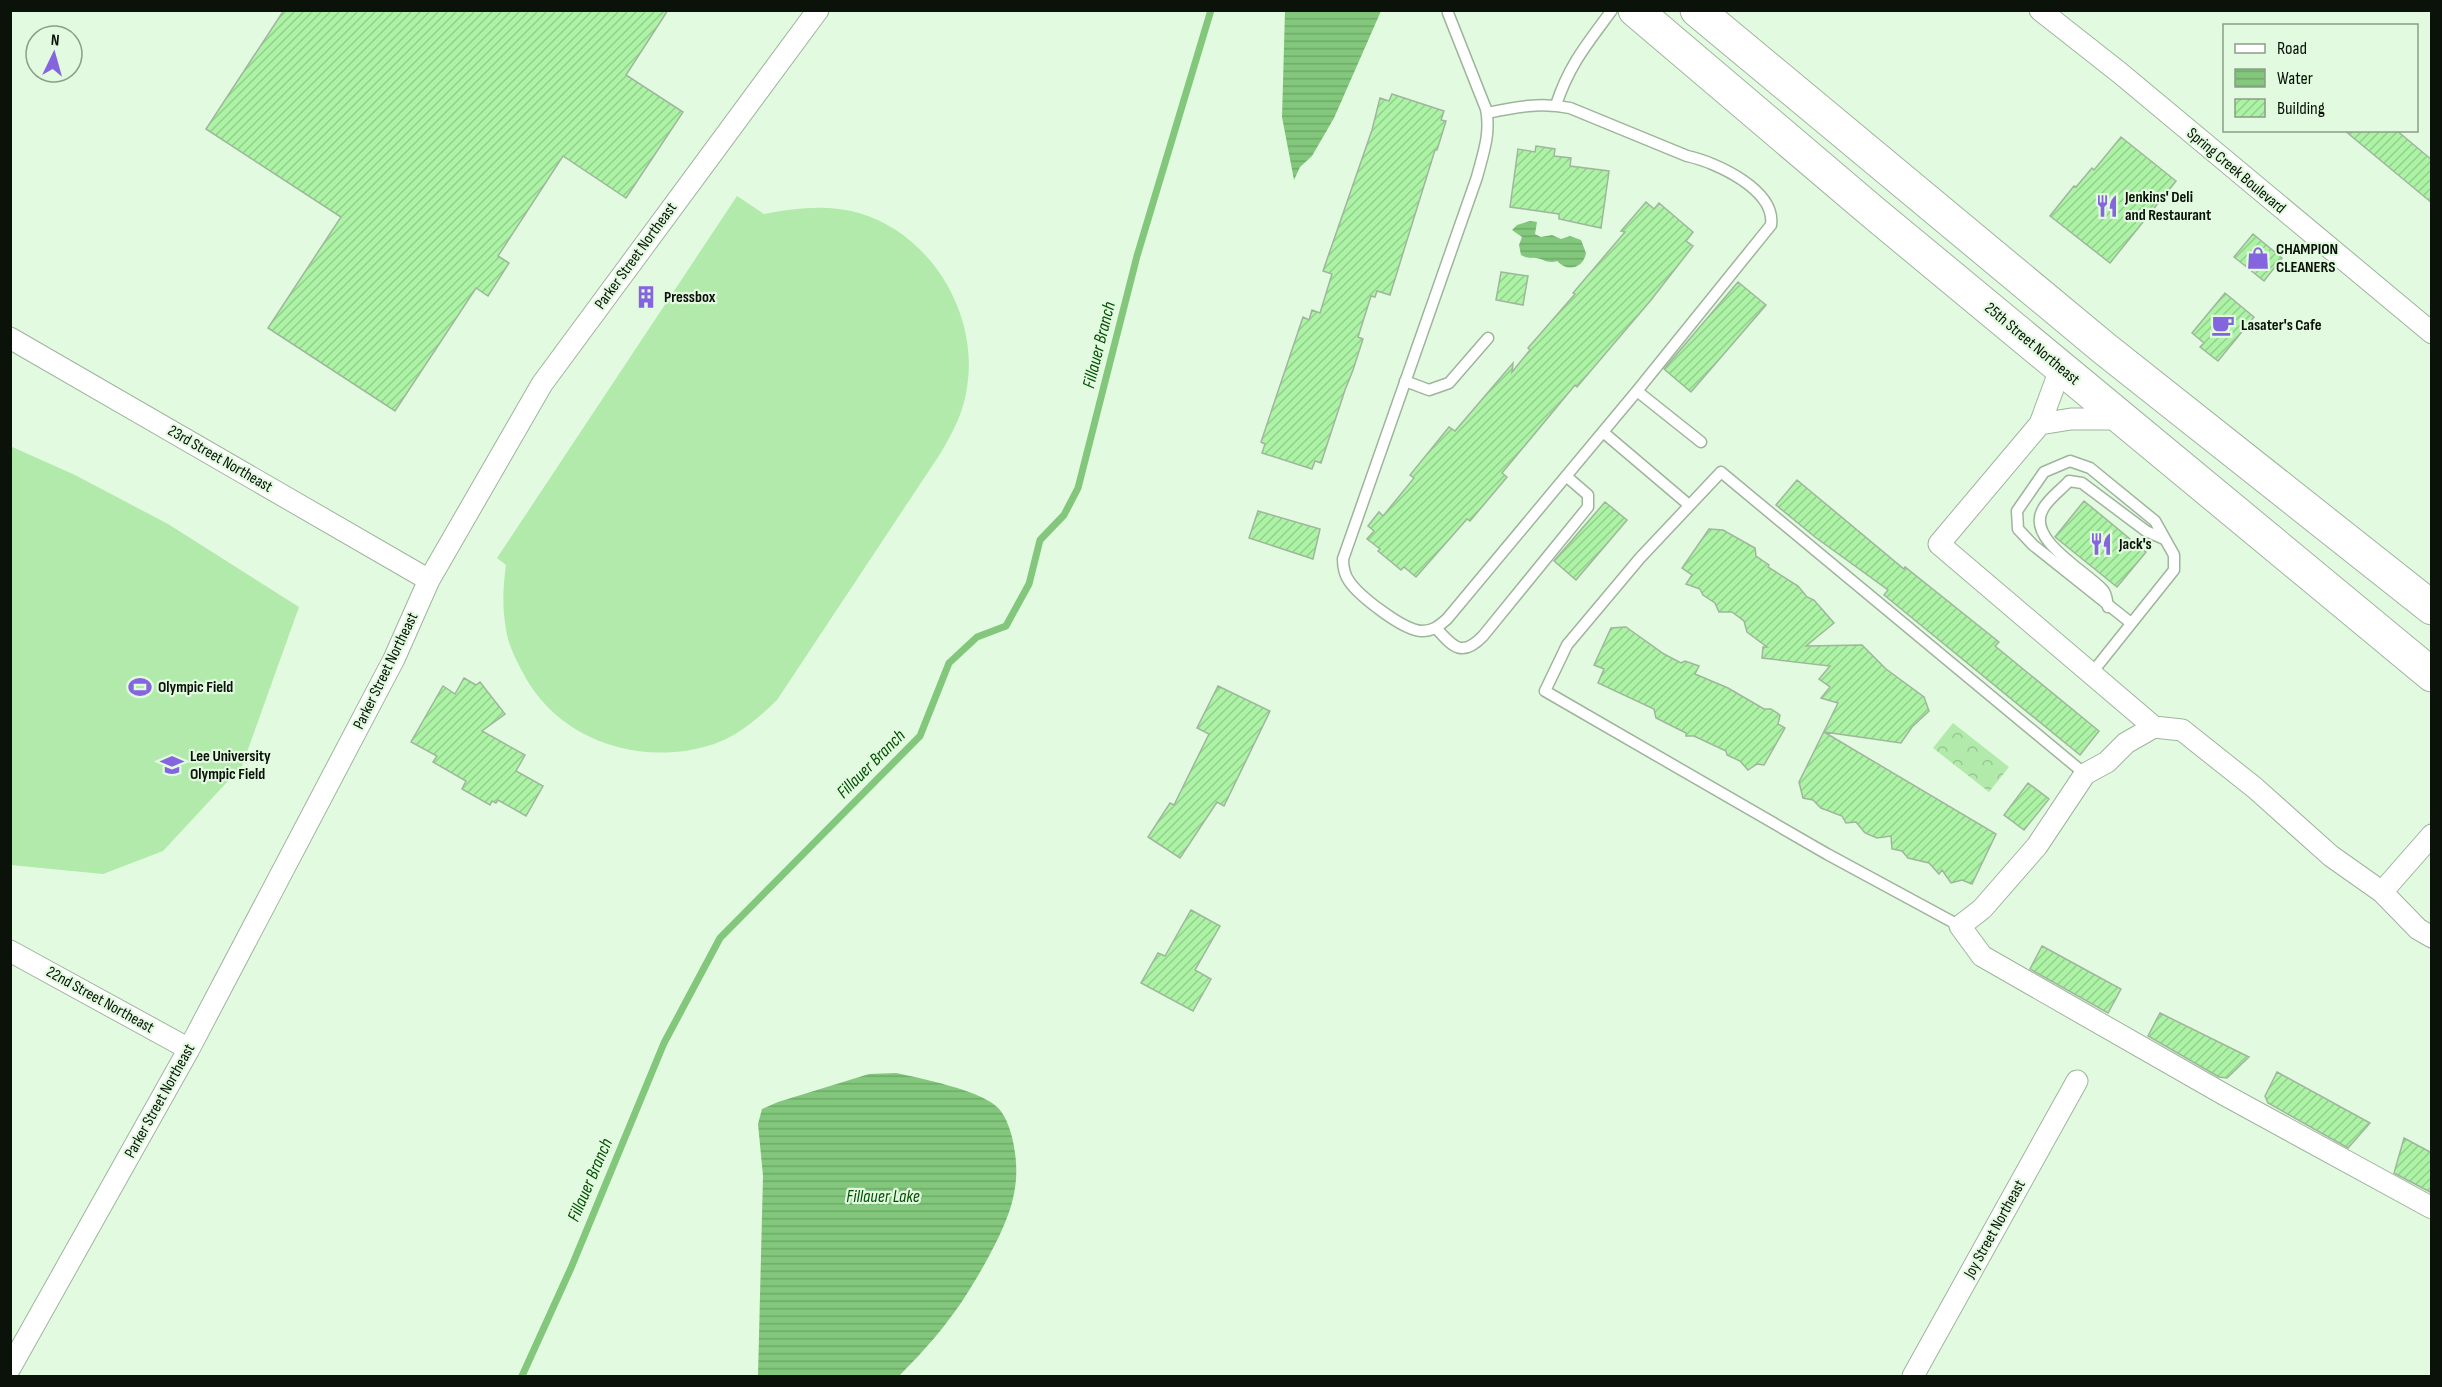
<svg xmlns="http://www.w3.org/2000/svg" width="2442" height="1387" font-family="'Sofia Sans Condensed',sans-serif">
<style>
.park{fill:url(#park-crowns)}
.pitch{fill:#b1eaab}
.water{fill:url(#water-rules)}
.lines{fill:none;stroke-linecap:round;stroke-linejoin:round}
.stream{stroke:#82c77c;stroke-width:7}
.building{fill:url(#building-hatch);stroke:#9fb69d;stroke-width:1.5}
.lane-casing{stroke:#9eb59c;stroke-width:13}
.street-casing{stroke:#9eb59c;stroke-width:23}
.highway-casing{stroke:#9eb59c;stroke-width:35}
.lane{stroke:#fff;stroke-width:10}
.street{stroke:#fff;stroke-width:21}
.highway{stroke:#fff;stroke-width:33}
.labels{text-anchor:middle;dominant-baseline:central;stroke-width:4.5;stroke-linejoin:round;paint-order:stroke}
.street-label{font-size:16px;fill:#0a1209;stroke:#e2fadf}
.poi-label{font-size:16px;font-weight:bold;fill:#0a1209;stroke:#e2fadf;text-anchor:start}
.water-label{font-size:18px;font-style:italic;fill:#035003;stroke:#e2fadf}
</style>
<defs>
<pattern id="park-crowns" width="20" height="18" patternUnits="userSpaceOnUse" patternTransform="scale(1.5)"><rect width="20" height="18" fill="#b1eaab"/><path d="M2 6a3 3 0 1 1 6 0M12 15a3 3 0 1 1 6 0" fill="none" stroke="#97c892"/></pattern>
<pattern id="water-rules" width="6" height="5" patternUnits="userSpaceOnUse" patternTransform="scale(1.5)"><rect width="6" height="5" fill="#82c77c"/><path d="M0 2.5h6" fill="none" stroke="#6faa6a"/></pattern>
<pattern id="building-hatch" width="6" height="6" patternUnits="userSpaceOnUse" patternTransform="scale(1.5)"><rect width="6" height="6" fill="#acf3a5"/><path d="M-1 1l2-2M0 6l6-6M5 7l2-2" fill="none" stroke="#93cf8d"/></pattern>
</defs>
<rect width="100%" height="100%" fill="#e2fadf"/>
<path class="park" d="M1953,723L2009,767L1989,792L1933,748Z"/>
<path class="pitch" d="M737,196L764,214C796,208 827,204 859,213C931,234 979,314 967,387C964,412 952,434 940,454L777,700C760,717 738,736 714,744C641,768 557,741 522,671C515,658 508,644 506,629C502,607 503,587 506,565L497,558Z
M10,446L75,475L168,524L299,607L242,766L163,851L103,874L11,865Z"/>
<path class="water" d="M1285,11H1381L1334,118L1312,156L1300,167L1294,180L1282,117Z
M1530,221L1537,222L1535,234L1541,237L1552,235L1561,239L1570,236L1581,240L1586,253C1583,269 1567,272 1557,261C1547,264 1544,259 1536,258C1530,257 1528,259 1521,255L1519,245L1522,237L1512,230L1517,225Z
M896,1073C920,1078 978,1090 996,1106C1006,1114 1012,1134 1014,1147C1022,1189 1008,1220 989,1256C962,1306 939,1336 899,1376H758L763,1176L758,1124L762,1109L778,1102L869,1074Z"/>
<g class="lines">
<path class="stream" d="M522,1376L571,1268L664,1043L720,938L920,736L949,663L977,637L1006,626L1029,584L1040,540L1064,515L1078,488L1137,256L1211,10"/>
</g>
<path class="building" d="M284,10H668L626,75L683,112L626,198L563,156L498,256L509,263L488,296L476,288L395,411L268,328L341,217L206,129Z
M1392,94L1444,111L1441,120L1446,121L1437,150H1435L1390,295L1377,291L1375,297L1371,296L1358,337L1363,339L1353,370L1345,390L1321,463L1315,461L1312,469L1262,453L1265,444L1261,442L1303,317L1309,320L1312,310L1320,313L1332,274L1323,271L1372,130L1380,98L1389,101Z
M2344,130H2396L2432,160V203Z
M2121,137L2176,181L2110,263L2050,216L2074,186L2076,187L2092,168L2094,170Z
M1536,146L1555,149L1554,156L1571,158L1570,166L1609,171L1601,228L1559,219V214L1510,207L1518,149L1535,152Z
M1646,202L1654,209L1659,203L1693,232L1686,241L1693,246L1651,300L1577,387L1575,385L1502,473L1507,477L1470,521L1467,519L1416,577L1404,567L1401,570L1378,551L1380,549L1367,539L1374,531L1368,526L1379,512L1383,516L1414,478L1410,475L1449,427L1455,431L1513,363L1512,372L1530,350L1528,348L1575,294L1573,293L1625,232L1621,231Z
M2253,234L2282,258L2264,281L2234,257Z
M1501,272L1528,276L1523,305L1496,300Z
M1738,282L1766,305L1691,392L1664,369Z
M2225,293L2254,317L2218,361L2200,347L2204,343L2192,333Z
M1797,480L1904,569L1905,567L1999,642L1995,646L2099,731L2080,755L1884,595L1888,590L1815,537L1776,505Z
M2084,501L2146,552L2117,587L2055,537Z
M1605,502L1627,520L1576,580L1554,561Z
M1258,511L1320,529L1313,559L1249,538Z
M1709,529L1723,530L1755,548L1756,556L1769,565L1768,567L1798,586L1807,597L1814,600L1834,623L1806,646L1862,645L1886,669L1924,697L1929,711L1912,727L1901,743L1824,732L1996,834L1972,884L1962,880L1951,883L1942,870L1939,874L1929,863L1908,858L1902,851L1892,849L1891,836L1877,838L1865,833L1856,822L1846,823L1842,816L1821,808L1813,800L1803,798L1799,782L1838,703L1821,698L1830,687L1819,679L1830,666L1762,658L1763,647H1767L1747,632L1744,621L1732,612H1719L1715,603L1703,595L1700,589L1686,584L1692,575L1682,568Z
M1626,627L1664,654L1681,663L1685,661L1699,666L1695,674L1728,688L1764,709H1771L1780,715L1778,724L1785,728L1764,765L1757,764L1748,770L1740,761L1727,755L1726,751L1694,736H1686V733L1656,718L1654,709L1598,683L1604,669L1594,665L1611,628Z
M464,678L476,685L480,682L505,714L482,731L525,755L516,771L543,786L526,816L498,800L496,803L492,801L490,805L462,789L466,781L433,762L437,756L411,742L443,686L455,694Z
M1218,686L1270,711L1224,806L1217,802L1180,858L1148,837L1170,803L1174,805L1209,734L1197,728Z
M2028,783L2049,799L2024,830L2004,815Z
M1191,910L1220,926L1195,970L1211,979L1193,1011L1141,983L1158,953L1165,956Z
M2042,946L2121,989L2108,1013L2030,969Z
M2160,1013L2249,1057L2227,1078L2219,1077L2148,1036Z
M2277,1072L2370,1123L2348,1148L2268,1103L2265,1096Z
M2404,1138L2432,1153V1193L2394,1173Z"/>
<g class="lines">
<g class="lane-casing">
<path id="lane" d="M1448,13L1486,109C1491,133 1483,154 1477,177L1343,559C1343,567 1344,574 1349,581C1359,596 1404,631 1422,631C1433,631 1439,626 1447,619L1637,391L1771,225C1776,190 1716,162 1687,156L1570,108C1541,102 1516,107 1487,113
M1556,105C1569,65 1587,44 1612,10
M1405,381L1429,390L1449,383L1488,338
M1637,391L1701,442
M1603,432L1689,505
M2108,607C2107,602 2107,594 2103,590C2086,571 2025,539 2043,509C2048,499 2061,490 2069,481L2082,483L2146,531L2164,539
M1436,628C1453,647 1462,658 1483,636L1588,507V495L1566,476
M2091,674L2174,570V555L2155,521L2090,468L2070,461L2044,472L2017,511L2018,529L2033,545L2131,623
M1960,926L1827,854L1545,691L1567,645L1640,558L1721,472L2085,774"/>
</g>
<g class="street-casing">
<path id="street" d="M2040,10L2120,73L2432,333
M10,338L429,580
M2061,367L2040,424L1939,544L2154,727
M2040,424L2071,419H2123
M2382,892L2432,835
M2432,937L2418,929L2382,892L2331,856L2255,788L2182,730L2154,727L2126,743L2107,762L2085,774L2037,846L1982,909L1960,926L1982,956L2225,1095L2432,1208
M10,951L189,1049
M10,1368L189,1049L394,659L429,580L542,384L818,10
M1913,1376L2077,1081"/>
</g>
<g class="highway-casing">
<path id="highway" d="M1635,10L1874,213L2432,675
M1697,10L2105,349L2432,608"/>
</g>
<use href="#lane" class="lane"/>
<use href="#street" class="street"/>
<use href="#highway" class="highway"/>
</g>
<defs>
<g id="restaurant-bare" transform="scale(1.8)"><path d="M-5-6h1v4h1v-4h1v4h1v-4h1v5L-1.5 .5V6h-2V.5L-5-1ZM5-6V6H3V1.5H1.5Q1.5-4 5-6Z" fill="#8564df" stroke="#e2fadf" stroke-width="2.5" paint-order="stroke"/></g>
<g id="shop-bare" transform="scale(1.8)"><path d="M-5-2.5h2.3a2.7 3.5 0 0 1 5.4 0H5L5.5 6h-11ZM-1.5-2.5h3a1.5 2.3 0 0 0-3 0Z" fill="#8564df" stroke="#e2fadf" stroke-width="2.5" paint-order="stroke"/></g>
<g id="building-bare" transform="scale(1.8)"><path d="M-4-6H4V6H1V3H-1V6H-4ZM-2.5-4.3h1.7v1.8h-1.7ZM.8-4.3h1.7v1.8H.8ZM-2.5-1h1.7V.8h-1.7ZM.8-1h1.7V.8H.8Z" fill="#8564df" stroke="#e2fadf" stroke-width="2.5" paint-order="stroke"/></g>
<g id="cafe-bare" transform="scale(1.8)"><path d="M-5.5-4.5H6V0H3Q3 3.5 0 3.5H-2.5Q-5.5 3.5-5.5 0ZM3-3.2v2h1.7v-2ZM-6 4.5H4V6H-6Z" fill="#8564df" stroke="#e2fadf" stroke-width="2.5" paint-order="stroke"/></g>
<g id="stadium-bare" transform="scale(1.8)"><path d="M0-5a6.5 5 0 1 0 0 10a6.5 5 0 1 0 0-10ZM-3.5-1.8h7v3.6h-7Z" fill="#8564df" stroke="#e2fadf" stroke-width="2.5" paint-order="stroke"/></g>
<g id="university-bare" transform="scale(1.8)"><path d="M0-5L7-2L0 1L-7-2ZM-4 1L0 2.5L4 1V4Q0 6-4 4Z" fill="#8564df" stroke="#e2fadf" stroke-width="2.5" paint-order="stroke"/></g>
</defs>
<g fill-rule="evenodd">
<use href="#restaurant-bare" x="2107" y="206"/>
<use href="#shop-bare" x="2258" y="258"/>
<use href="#building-bare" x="646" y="297"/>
<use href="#cafe-bare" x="2223" y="325"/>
<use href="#restaurant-bare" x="2101" y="544"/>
<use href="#stadium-bare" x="140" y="687"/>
<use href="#university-bare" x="172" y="765"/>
</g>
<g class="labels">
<g class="street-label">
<text transform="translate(2236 171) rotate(40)">Spring Creek Boulevard</text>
<text transform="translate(636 256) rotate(-54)">Parker Street Northeast</text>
<text transform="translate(2032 344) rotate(40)">25th Street Northeast</text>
<text transform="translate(220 459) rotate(30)">23rd Street Northeast</text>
<text transform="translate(386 671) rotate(-64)">Parker Street Northeast</text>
<text transform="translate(100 1000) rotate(29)">22nd Street Northeast</text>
<text transform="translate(160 1101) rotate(-61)">Parker Street Northeast</text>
<text transform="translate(1995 1229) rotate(-61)">Joy Street Northeast</text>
</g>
<g class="poi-label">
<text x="2125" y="197">Jenkins' Deli<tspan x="2125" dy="18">and Restaurant</tspan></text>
<text x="2276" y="249">CHAMPION<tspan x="2276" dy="18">CLEANERS</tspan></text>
<text x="664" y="297">Pressbox</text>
<text x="2241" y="325">Lasater's Cafe</text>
<text x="2119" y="544">Jack's</text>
<text x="158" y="687">Olympic Field</text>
<text x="190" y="756">Lee University<tspan x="190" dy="18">Olympic Field</tspan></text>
</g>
<g class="water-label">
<text transform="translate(1099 345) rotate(-76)">Fillauer Branch</text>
<text transform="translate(871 764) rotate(-45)">Fillauer Branch</text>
<text transform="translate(590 1180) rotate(-67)">Fillauer Branch</text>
<text x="883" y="1196">Fillauer Lake</text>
</g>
</g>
<rect width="2442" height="1387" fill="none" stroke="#0a1209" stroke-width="24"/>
<rect x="2223" y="24" width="195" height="108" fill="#e2fadf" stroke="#8c9d89" stroke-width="1.5"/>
<rect x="2235" y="44" width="30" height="9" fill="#ffffff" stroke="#8c9d89" stroke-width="1.5"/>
<text x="2277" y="54" font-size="18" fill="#0a1209">Road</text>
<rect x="2235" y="69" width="30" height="18" fill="url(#water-rules)" stroke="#8c9d89" stroke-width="1.5"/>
<text x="2277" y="84" font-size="18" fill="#0a1209">Water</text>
<rect x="2235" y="99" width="30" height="18" fill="url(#building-hatch)" stroke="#8c9d89" stroke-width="1.5"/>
<text x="2277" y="114" font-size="18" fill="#0a1209">Building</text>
<g transform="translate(54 54) rotate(5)"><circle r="28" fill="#e2fadf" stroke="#8c9d89" stroke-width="1.5"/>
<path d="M0-4.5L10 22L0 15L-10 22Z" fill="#8564df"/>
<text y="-9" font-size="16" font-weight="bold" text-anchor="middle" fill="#0a1209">N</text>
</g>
</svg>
